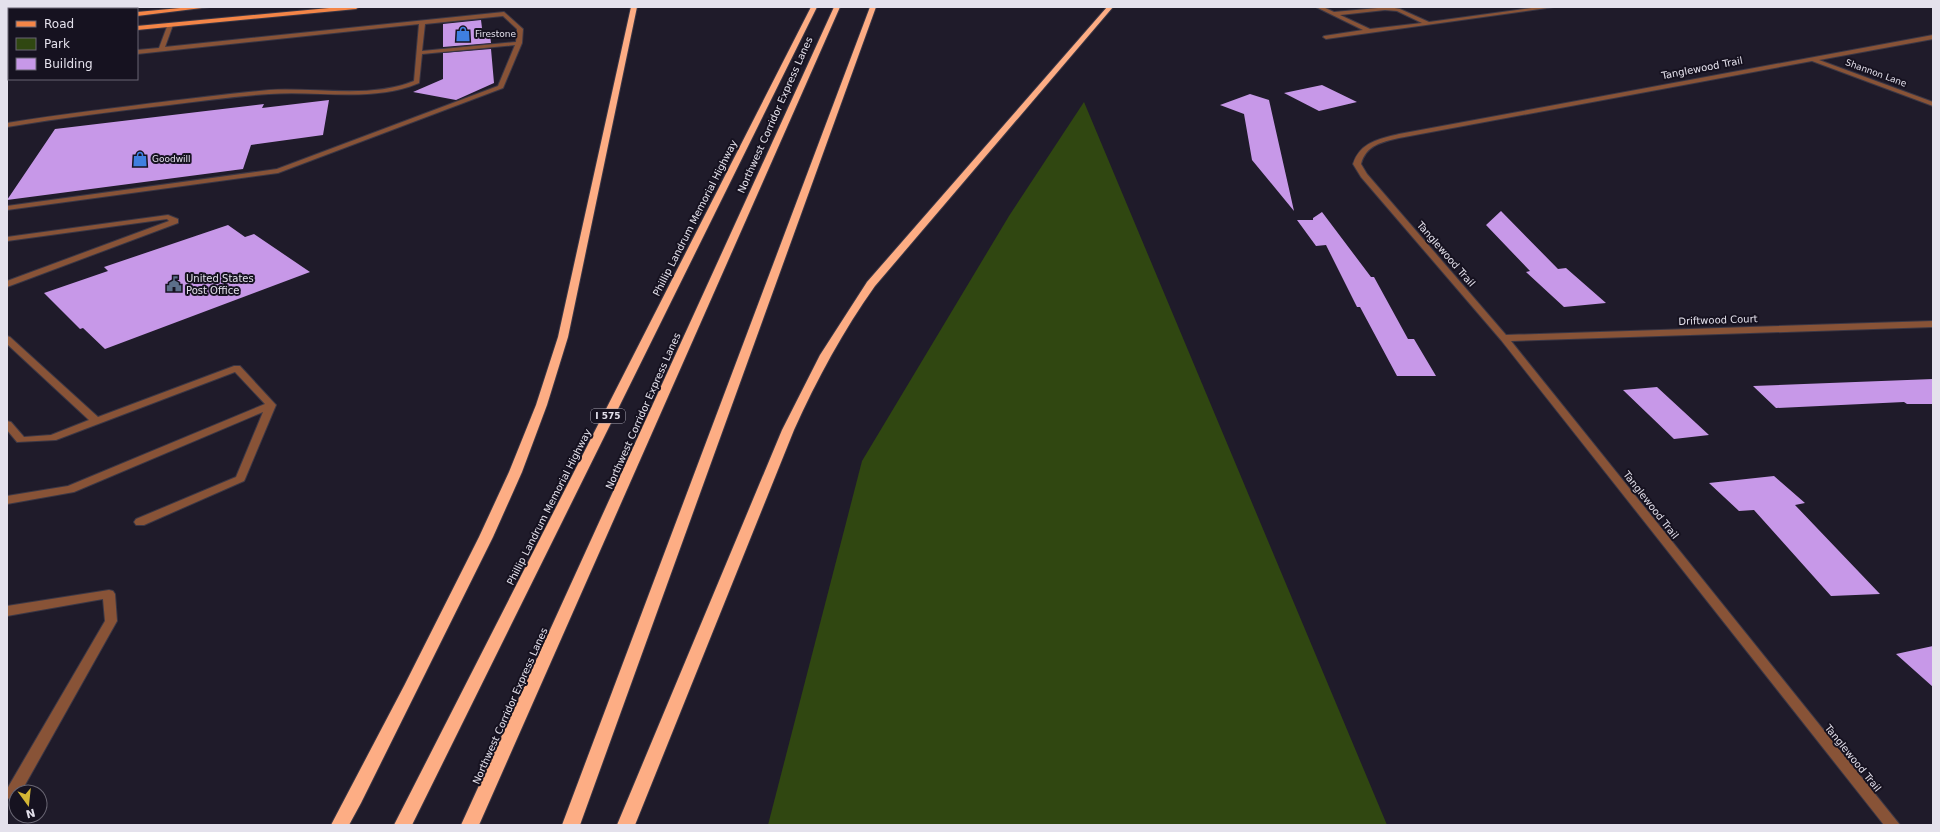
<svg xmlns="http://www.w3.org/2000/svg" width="1940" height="832" font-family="'DejaVu Sans',sans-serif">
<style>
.green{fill:#304711}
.building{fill:#c798e8}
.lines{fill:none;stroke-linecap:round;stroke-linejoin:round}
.service-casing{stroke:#3b3745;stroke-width:2}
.minor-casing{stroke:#3b3745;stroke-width:2}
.primary-casing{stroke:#3b3745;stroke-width:2}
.motorway-casing{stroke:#3b3745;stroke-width:2}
.service{fill:#885337;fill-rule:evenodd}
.minor{fill:#885337;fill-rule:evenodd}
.primary{fill:#f48547;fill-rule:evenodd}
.motorway{fill:#fdad84;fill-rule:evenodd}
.labels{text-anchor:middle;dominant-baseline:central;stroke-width:4;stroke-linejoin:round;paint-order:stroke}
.far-poi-label{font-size:9px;fill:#e4e1ec;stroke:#161220;text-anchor:start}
.far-street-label{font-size:9px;fill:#e4e1ec;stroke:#161220}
.shield{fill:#161220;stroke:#a6a3af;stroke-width:1}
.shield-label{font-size:9px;font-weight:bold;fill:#e4e1ec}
.street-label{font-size:10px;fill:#e4e1ec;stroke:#161220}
.poi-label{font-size:10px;fill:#e4e1ec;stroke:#161220;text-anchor:start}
</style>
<rect width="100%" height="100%" fill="#1f1b2a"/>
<path class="green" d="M1084,102L1387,825H768L862,461L1009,216Z"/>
<path class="building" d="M481,20L483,36L490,35L491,43L443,47V24Z
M491,49L494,83L456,100L413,92L443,79V53Z
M1322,85L1357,102L1319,111L1284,93Z
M1250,94L1269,100L1294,211L1252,160L1244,114L1220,105Z
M329,100L323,135L251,145L243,169L7,200L55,129L264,104L262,108Z
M1501,211L1558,269L1566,268L1606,303L1564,307L1526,272L1530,271L1486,225Z
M1322,212L1371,277H1374L1408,339H1414L1436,376H1397L1360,307H1357L1326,245L1316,246L1297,220H1313V218Z
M228,225L245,237L254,234L310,272L105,349L83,328L80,329L44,293L108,271L104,267Z
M1933,379V404H1907L1904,402L1776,408L1753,386Z
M1657,387L1709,435L1674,439L1623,390Z
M1774,476L1805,503L1795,505L1880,594L1831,596L1754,510L1739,511L1709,483Z
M1933,646V687L1896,654Z"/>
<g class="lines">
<g class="service-casing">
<path id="service" d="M1316,7H1323L1334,12L1389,7L1400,9L1429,22L1539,7H1554L1326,39L1323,37L1324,36L1363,30ZM1385,10L1397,11L1422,23L1370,29L1340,15Z
M504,12L523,29L522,43L503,88L278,173L7,210V206L277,169L498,86L515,45L422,54L419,83C373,103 318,90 269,94C236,96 203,101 169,105C115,111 61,118 7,127V123C61,114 115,108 170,101C203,97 236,93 269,90C315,87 371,99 414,81L419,24L137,54V50L159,48L168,24L173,25L165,47ZM503,16L517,29L516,42L422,51L425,24Z
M168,215L178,219V223L7,287V281L169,221L167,219L7,241V237Z
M7,336L10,337L98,417L234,366H240L276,405L245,479L244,481L144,525H136L134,522L136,519L236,477L263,412L74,492L7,504V496L68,486L265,404L235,372L56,440L17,442L7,430V421L11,422L24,437L51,435L89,420L7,344Z
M109,590L113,591L115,594L117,621L21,792H16V799L12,800L7,798V789L105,621L103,599L7,616V606Z"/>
</g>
<g class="minor-casing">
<path id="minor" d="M1933,35V39L1819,60L1933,102V106L1812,61L1399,138C1382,142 1366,145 1361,164L1367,174L1506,335L1933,321V327L1511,341L1900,825H1884L1501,340L1361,177L1353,164C1360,142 1379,139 1399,134Z"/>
</g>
<g class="primary-casing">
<path id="primary" d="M191,7H210L137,16V12Z
M340,7H359L356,9L137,30V26Z
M7,25H9V29H7Z
M7,39H9V43H7Z"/>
</g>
<g class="motorway-casing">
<path id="motorway" d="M631,7H637L568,337L547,405L522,472L493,537L361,803L349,825H331L404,686L479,537L509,472L536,405L558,337Z
M811,7H817L412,825H394Z
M834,7H840L479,825H461Z
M870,7H876L580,825H562Z
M1107,7H1113L875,286C843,331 817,379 794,430L635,825H617L782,430L820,355L867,282Z"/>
</g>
<use href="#service" class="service"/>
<use href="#minor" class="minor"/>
<use href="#primary" class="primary"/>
<use href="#motorway" class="motorway"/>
</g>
<defs>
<g id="shop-bare" transform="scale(1.2)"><path d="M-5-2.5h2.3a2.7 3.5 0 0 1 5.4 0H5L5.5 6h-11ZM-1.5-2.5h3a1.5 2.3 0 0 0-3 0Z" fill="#3f7fe0" stroke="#161220" stroke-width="2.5" paint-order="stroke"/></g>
<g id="civic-bare" transform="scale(1.2)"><path d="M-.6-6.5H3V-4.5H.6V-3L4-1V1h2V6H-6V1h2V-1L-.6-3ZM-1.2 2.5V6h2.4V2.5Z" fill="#5c6f8a" stroke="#161220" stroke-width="2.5" paint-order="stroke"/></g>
</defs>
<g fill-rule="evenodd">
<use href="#shop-bare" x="463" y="34"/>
<use href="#shop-bare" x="140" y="159"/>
<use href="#civic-bare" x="174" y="284"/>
</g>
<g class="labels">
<g class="far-poi-label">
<text x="475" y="34">Firestone</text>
<text x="152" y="159">Goodwill</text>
</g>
<g class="far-street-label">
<text transform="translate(1876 73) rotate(20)">Shannon Lane</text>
</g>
<rect class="shield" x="591" y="409" width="34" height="14" rx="3"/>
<g class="shield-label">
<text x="608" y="416">I 575</text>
</g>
<g class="street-label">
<text transform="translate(1702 68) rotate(-11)">Tanglewood Trail</text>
<text transform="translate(775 115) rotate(-66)">Northwest Corridor Express Lanes</text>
<text transform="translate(695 218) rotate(-63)">Phillip Landrum Memorial Highway</text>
<text transform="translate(1446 254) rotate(49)">Tanglewood Trail</text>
<text transform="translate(1718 320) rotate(-2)">Driftwood Court</text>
<text transform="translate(643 411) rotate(-66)">Northwest Corridor Express Lanes</text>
<text transform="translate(1651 505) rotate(52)">Tanglewood Trail</text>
<text transform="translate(549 507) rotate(-63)">Phillip Landrum Memorial Highway</text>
<text transform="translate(510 706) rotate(-66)">Northwest Corridor Express Lanes</text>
<text transform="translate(1853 758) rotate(51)">Tanglewood Trail</text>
</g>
<g class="poi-label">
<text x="186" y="278">United States<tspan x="186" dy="12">Post Office</tspan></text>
</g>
</g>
<rect width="1940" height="832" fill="none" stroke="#e4e1ec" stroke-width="16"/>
<rect x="8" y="8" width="130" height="72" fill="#161220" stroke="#686572"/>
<rect x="16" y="21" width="20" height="6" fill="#f48547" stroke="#686572"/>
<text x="44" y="28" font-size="12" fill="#e4e1ec">Road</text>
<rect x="16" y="38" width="20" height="12" fill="#304711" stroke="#686572"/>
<text x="44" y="48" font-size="12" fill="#e4e1ec">Park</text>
<rect x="16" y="58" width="20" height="12" fill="#c798e8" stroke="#686572"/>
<text x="44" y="68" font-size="12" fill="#e4e1ec">Building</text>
<g transform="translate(28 804) rotate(165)"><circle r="19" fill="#161220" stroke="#686572"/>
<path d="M0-3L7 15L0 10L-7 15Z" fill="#d4b635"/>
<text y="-6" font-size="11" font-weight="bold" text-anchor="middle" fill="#e4e1ec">N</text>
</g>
</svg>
